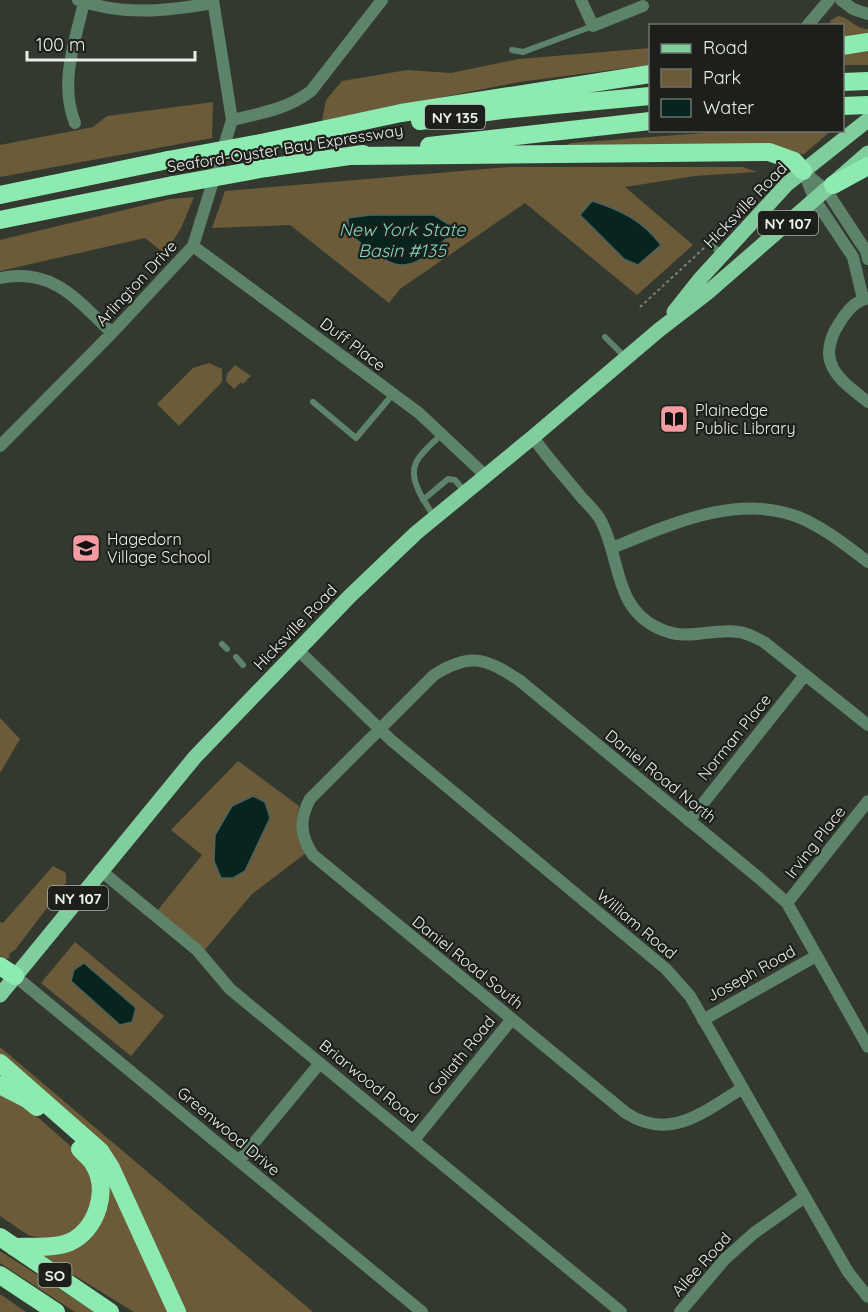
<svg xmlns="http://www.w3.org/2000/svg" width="868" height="1312" font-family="Quicksand,sans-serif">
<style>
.green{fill:#6b5b39}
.water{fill:#07241f;stroke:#4b615b;stroke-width:1.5}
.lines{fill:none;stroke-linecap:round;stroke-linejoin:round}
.path{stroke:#7d817a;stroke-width:2;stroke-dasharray:3 3;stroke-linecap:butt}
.service{stroke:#5e836b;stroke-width:6}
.minor{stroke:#5e836b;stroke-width:12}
.primary{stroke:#80cd9e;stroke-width:15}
.motorway{stroke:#8debb1;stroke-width:18}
.motorway-bridge{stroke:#8debb1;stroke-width:18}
.labels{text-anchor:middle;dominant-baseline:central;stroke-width:4.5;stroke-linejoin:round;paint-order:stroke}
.shield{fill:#1d1f1b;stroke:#acb0aa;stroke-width:1.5}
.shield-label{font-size:15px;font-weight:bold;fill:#eaeee8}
.street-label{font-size:16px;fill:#eaeee8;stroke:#1d1f1b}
.poi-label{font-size:16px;fill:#eaeee8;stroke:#1d1f1b;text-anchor:start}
.water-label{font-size:18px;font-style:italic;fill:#7ed7c5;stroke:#1d1f1b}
</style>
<rect width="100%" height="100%" fill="#343930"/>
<path class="green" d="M838,16C849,17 857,30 868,29V35L843,38L842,26H828L831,20Z
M868,47V65H843V50Z
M650,48V65L519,82L322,121L326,100L342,81L407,70L451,73L519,59Z
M213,102L212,138L0,177V145L93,127L107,116Z
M730,131H831L804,154L563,147L571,143Z
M509,167H743L757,172L695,176L625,187L693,245L637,295L525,203L400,289L389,303L290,225L212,228L225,191Z
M194,197L181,228L165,254L145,238L0,271V240L170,199Z
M209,363L222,369V382L179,426L157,404L193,368Z
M235,365L251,376L243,384L241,382L234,389L226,381L227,374Z
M0,718L20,739L0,773Z
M238,761L299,806C295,825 298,836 306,853L252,894L204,951L157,911L202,855L171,830Z
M53,866L66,873V883L15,950L9,954L10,958L6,959L0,956V922L3,923Z
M75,942L164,1016L131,1056L41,983Z
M0,1047L313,1312H185L103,1145L0,1054Z
M0,1088L17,1099L83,1157L97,1191L89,1217L75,1233L53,1241L28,1235L0,1216Z
M107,1181L173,1312H134L41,1255L71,1247Z
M0,1251L95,1312H75L0,1263Z
M0,1294L26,1312H0Z"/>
<path class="water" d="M592,201C621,210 643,221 661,245L638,265L624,259L580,215Z
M370,215H434L456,229C440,243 417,273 392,263C379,258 361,243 349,234L348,218Z
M253,796L265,802L270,818L245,871L233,878H221L214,861L215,835L232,806Z
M84,963L136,1008L132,1022L120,1025L71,981L74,970Z"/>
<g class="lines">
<path class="path" d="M640,307L704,248"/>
<path class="service" d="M512,50L523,52L593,26
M709,244L723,254
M605,337L626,358
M313,402L356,438L393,394
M423,500L448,479L455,480L465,492
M434,516C425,503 408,479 416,463C419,454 435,441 442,434
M222,644L227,649
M236,657L243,665"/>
<path class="minor" d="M78,0C124,16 166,11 213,3
M581,0L593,26L643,6
M841,0L853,9L868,14
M807,26L829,0
M232,120C261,113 288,109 311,91L382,0
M75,123C59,83 75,42 84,2
M803,171L815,200L853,257L863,299
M806,174L826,190L866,251L868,259
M193,246L419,413L486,476
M0,278C53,267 77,300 112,333
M868,298C855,301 847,311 840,322C814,361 838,379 868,402
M533,437C548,459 566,478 582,498C588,504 595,511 600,519C621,557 613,607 658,628C689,643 711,627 739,632C748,633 756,638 764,642L868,725
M0,446L112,333L193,246L232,120L213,0
M612,548C669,525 741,491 803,519C827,530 847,546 868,562
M298,650L391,740L666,969L690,996L848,1272L868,1297
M689,821L805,675
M100,870L197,950L230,989L621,1312
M787,903L868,801
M15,976L422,1312
M703,1020L816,956
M743,1088C704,1111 671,1142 626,1113L313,855C300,836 299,819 310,799L434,675C470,652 485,658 519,680L759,878L787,903L868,1047
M414,1140L512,1019
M239,1161L320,1063
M680,1312L725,1259L754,1233L805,1197"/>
<path class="primary" d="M674,312L701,278L787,184L868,120
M0,995L195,757L350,596L416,533L533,437L659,330L707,293L868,153"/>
<path class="motorway" d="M842,46L868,42
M842,82L868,81
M842,106L868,105
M420,121L502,110L650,96
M261,143L401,113L650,74
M429,146L650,121
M352,156L769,152L794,161L803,171
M266,168L363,154
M833,185L868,166
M0,195L168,160
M0,220L173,185
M0,966L15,976
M0,1063L100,1151L111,1168L177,1312
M0,1085L27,1099L37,1107
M0,1237L110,1312
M14,1247C31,1246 54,1249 70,1242C97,1230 110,1189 93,1163C90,1158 84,1154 80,1149
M0,1275L56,1312"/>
<path class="motorway-bridge" d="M168,160L261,143
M173,185L266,168"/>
</g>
<defs>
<g id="library-square" transform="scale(1.5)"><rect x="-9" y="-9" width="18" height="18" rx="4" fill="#f49aa1" stroke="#1d1f1b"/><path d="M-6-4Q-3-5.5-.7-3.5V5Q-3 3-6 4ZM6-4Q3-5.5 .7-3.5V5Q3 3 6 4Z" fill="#111"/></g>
<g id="school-square" transform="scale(1.5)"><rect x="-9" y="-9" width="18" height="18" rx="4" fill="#f49aa1" stroke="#1d1f1b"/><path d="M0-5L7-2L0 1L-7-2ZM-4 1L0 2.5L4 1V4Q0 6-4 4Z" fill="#111"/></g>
</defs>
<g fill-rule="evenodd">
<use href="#library-square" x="674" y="419"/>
<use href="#school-square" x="86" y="548"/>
</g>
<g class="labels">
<g class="shield">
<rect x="425" y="105" width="60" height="24" rx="4.5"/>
<rect x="758" y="211" width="60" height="24" rx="4.5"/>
<rect x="48" y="886" width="60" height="24" rx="4.5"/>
<rect x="38.5" y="1263" width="33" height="24" rx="4.5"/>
</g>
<g class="shield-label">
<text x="455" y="117">NY 135</text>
<text x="788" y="223">NY 107</text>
<text x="78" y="898">NY 107</text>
<text x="55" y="1275">SO</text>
</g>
<g class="street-label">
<text transform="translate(285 148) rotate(-9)">Seaford-Oyster Bay Expressway</text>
<text transform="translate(745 205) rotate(-46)">Hicksville Road</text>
<text transform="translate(136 283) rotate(-47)">Arlington Drive</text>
<text transform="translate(353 344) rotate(37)">Duff Place</text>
<text transform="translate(295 627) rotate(-46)">Hicksville Road</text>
<text transform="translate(734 737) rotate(-51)">Norman Place</text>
<text transform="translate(661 776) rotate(39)">Daniel Road North</text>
<text transform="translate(815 842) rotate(-52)">Irving Place</text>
<text transform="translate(637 924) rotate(40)">William Road</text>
<text transform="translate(468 962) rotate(39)">Daniel Road South</text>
<text transform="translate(751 973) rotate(-29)">Joseph Road</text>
<text transform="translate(461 1055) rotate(-51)">Goliath Road</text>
<text transform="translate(369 1081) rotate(39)">Briarwood Road</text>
<text transform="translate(229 1131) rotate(40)">Greenwood Drive</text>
<text transform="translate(701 1264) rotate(-48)">Ailee Road</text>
</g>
<g class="poi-label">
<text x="695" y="410">Plainedge<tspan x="695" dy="18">Public Library</tspan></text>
<text x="107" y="539">Hagedorn<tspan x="107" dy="18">Village School</tspan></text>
</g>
<g class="water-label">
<text x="402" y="229">New York State<tspan x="402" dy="21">Basin #135</tspan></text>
</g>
</g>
<rect x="649" y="24" width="195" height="108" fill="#1d1f1b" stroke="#6f726d" stroke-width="1.5"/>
<rect x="661" y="44" width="30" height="9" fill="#80cd9e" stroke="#6f726d" stroke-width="1.5"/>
<text x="703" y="54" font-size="18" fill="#eaeee8">Road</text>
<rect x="661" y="69" width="30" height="18" fill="#6b5b39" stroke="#6f726d" stroke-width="1.5"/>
<text x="703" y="84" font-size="18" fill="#eaeee8">Park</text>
<rect x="661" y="99" width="30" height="18" fill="#07241f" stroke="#6f726d" stroke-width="1.5"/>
<text x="703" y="114" font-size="18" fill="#eaeee8">Water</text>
<path d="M27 51v9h168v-9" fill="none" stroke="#eaeee8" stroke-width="3"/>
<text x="36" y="51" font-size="18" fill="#eaeee8" stroke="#1d1f1b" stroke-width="4.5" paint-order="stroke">100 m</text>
</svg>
